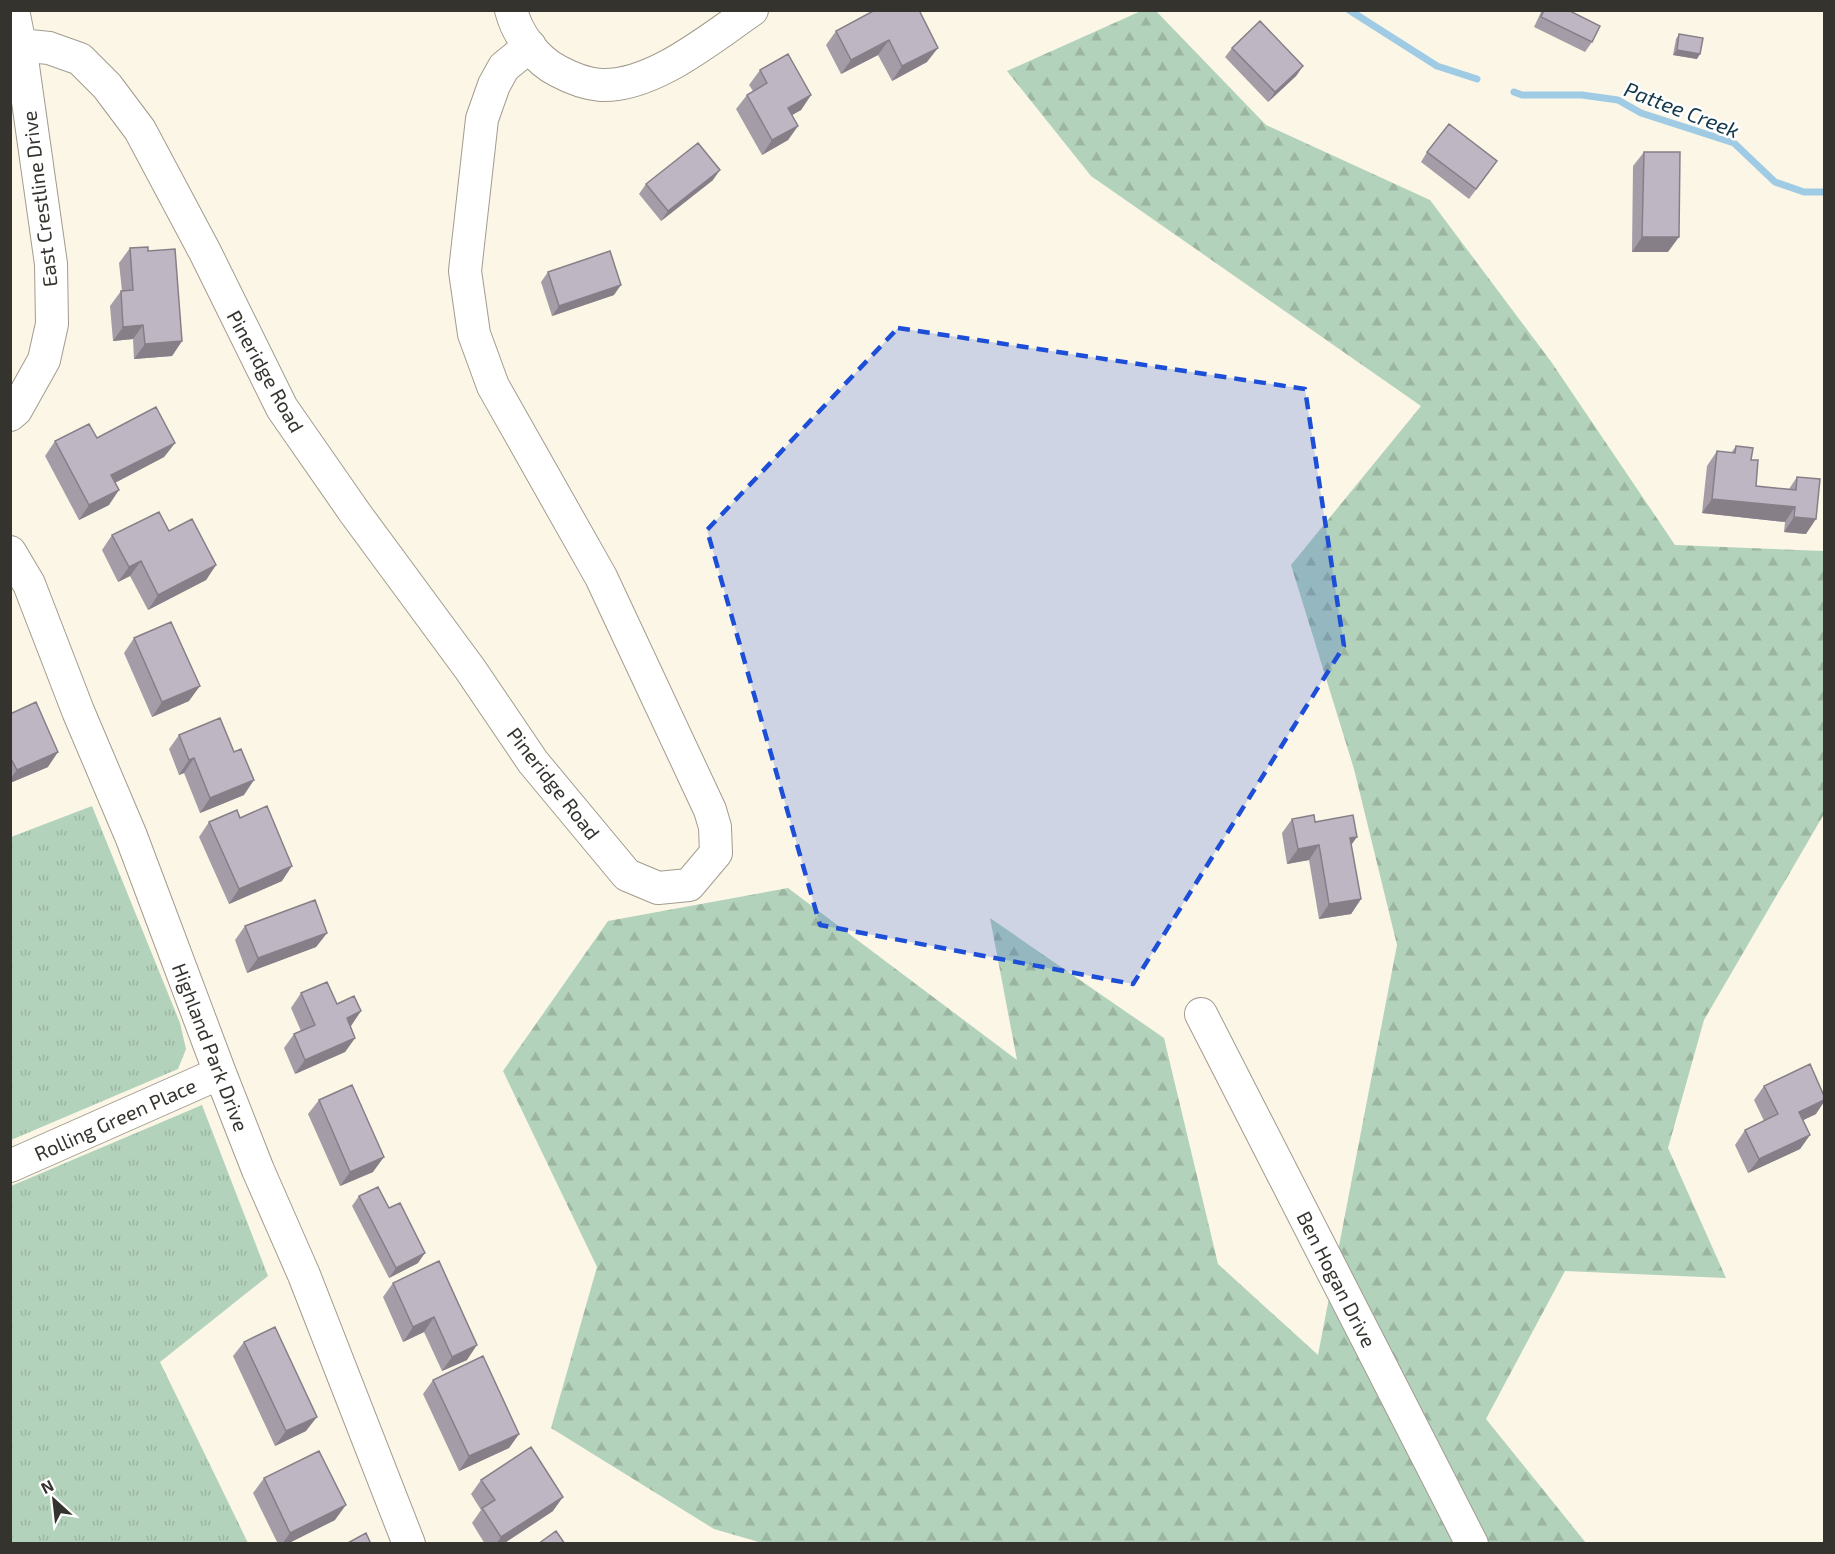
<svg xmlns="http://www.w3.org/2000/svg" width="1835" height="1554" font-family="'Exo 2',sans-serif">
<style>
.grass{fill:url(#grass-tufts)}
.forest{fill:url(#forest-firs)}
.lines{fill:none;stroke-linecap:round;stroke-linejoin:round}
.stream{stroke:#9fcbe5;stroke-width:7}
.minor-casing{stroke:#a29c8e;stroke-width:34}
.minor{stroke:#fff;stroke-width:32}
.wall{fill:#a49da8}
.shaded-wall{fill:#867f88}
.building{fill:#bfb6c3;stroke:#867f88;stroke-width:1.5}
.marked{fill:#1d4ed8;fill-opacity:0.2;stroke:#1d4ed8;stroke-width:4.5;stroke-dasharray:12 8;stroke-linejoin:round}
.labels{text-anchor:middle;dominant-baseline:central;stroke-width:5;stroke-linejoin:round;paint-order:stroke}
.street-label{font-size:20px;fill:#35332d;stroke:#fff}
.water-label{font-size:21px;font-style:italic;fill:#13384b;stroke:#fff}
</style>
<defs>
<pattern id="grass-tufts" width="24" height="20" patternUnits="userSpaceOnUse" patternTransform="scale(1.5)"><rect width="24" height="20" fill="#b3d2bb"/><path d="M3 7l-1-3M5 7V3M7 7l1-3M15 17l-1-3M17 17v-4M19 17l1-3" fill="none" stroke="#9bb5a1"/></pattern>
<pattern id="forest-firs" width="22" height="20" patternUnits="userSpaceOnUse" patternTransform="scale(1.5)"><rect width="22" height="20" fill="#b3d2bb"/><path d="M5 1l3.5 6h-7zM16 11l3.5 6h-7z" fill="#9bb5a1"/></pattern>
</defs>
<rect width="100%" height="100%" fill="#fbf6e6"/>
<path class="grass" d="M92,806L180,1023L186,1049L178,1069L11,1140V837Z
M202,1105L268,1276L160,1362L248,1543H11V1186Z"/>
<path class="forest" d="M1141,11H1156L1266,125L1430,200L1552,363L1675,545L1824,551V814L1704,1020L1668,1148L1726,1278L1565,1271L1486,1419L1586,1543L766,1544L714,1529L551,1428L597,1267L503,1071L608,921L788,888L1017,1060L990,918L1164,1038L1218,1264L1318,1355L1397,945L1354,769L1291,565L1421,406L1091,176L1007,71Z"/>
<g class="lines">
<path class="stream" d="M1349,10L1437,66L1477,79
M1514,92L1522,95H1582L1618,100L1641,113L1734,143L1775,182L1804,192H1824"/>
<g class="minor-casing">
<path id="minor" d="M511,10C517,34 536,60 558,71C571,78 586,84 601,85C653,87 711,38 752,10
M20,45L49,48L80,59L107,86L140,130L205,252L282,408L355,513L470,669L533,762L627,875L658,888L689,885L716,853L715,827L710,810L601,577L493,386L474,334L465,271L482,119L494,85L504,67L530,46
M10,415L16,410L44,360L52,324L51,264L20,45L13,10
M10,552L29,584L78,711L131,836L220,1073L258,1170L304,1275L409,1544
M1201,1014L1472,1544
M10,1166L220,1073"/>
</g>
<use href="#minor" class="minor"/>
</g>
<path class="wall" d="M875,10L927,62L892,81L878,55L841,74L826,45L836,31Z
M1542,10H1568L1592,42L1585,52L1534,27Z
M1679,34L1697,59L1673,55L1676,39Z
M1232,48L1303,66L1296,76L1268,102L1225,57Z
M760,70L811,95L801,110L792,115L798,126L788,140L762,155L736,109L747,95L753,91L749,85Z
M1427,152L1490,171L1469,199L1421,162Z
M1644,152L1668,252H1632L1633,166Z
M713,180L661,221L639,194L646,184Z
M130,248L148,251L182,341L172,356L134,359L133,339L113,341L110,306L121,291H122L119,263Z
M548,272L614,295L552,316L541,282Z
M97,438L175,443L164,457L115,483L109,505L79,520L45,456L55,441Z
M1736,446L1751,460L1756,486L1789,489L1797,477L1806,534L1784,532L1785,522L1702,513L1707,466L1717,451L1731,453Z
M169,531L216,565L206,580L148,610L130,576L118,582L102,550L112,535Z
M134,638L189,701L152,717L124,653Z
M10,714L48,767L10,783Z
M179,735L234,752L244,795L200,813L184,773L179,775L169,749Z
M1292,819L1315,822L1361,899L1351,914L1319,919L1309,860L1287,864L1282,833Z
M209,822L282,881L229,904L199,837Z
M245,926L327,933L316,947L247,973L235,940Z
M301,993L361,1011L350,1026L355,1038L345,1052L295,1074L284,1048L294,1034L301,1031L291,1008Z
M1764,1086L1816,1114L1803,1120L1810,1135L1800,1149L1748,1173L1735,1145L1745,1130L1764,1121L1754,1100Z
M319,1100L373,1172L340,1186L308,1114Z
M359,1196L389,1208L418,1263L389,1278L352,1206Z
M439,1261L467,1360L442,1371L424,1332L403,1342L383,1297L393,1283Z
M244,1342L306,1431L275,1446L233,1356Z
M433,1380L519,1434L509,1448L459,1471L423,1394Z
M264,1478L335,1520L287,1544H278L253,1493Z
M481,1480L553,1511L503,1544H485L472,1523L481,1510L471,1494Z"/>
<path class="shaded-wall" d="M889,40L878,55L841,74L851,60Z
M938,48L927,62L892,81L902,66Z
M1677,50L1700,54L1697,59L1673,55Z
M1303,66L1296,76L1268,102L1275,92Z
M811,95L801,110L778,123L788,108Z
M798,126L788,140L762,155L772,140Z
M720,170L713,180L661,221L668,211Z
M1642,237H1679L1668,252H1632Z
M621,285L614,295L552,316L559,306Z
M143,325L133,339L113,341L123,327Z
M182,341L172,356L134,359L145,344Z
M175,443L164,457L101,490L111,475Z
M119,490L109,505L79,520L89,505Z
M1712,499L1795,507L1785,522L1702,513Z
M1794,517L1816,519L1806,534L1784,532Z
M141,561L130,576L118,582L129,567Z
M216,565L206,580L148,610L158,595Z
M200,686L189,701L152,717L162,702Z
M58,752L48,767L10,783V779L17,770Z
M194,758L184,773L179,775L189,760Z
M254,780L244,795L200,813L210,798Z
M1357,837L1347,851L1350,838Z
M1319,845L1309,860L1287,864L1298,849Z
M292,866L282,881L229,904L239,889Z
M1361,899L1351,914L1319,919L1329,904Z
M327,933L316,947L247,973L258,958Z
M361,1011L351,1026L336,1033L347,1018Z
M355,1038L345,1052L295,1074L305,1060Z
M1824,1100V1102L1816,1114L1789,1127L1799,1112Z
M1810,1135L1800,1149L1748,1173L1759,1159Z
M384,1157L373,1172L340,1186L350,1172Z
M425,1253L418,1263L389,1278L396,1268Z
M434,1317L424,1332L403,1342L413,1327Z
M477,1345L467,1360L442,1371L452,1357Z
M317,1417L306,1431L275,1446L286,1431Z
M519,1434L509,1448L459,1471L469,1456Z
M563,1497L553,1511L503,1544H496L501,1537Z
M346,1505L335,1520L287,1544H282L290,1533Z"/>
<path class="building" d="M875,10H919L938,48L902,66L889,40L851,60L836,31Z
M1544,10H1568L1600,26L1592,42L1541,17Z
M1260,21L1303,66L1275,92L1232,48Z
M1679,34L1703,38L1700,54L1677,50Z
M788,54L811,95L788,108L798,126L772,140L747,95L767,83L760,70Z
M1449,124L1497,161L1476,189L1427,152Z
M698,143L720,170L668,211L646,184Z
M1644,152H1680L1679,237H1642Z
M148,247V251L175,249L182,341L145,344L143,325L123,327L121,291L133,290L130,248Z
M610,251L621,285L559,306L548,272Z
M156,407L175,443L111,475L119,490L89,505L55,441L89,424L97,438Z
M1736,446L1753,448L1751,460H1758L1756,486L1796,490L1797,477L1820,479L1816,519L1794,517L1795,507L1712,499L1717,451L1735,453Z
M159,512L169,531L192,519L216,565L158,595L141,561L129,567L112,535Z
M171,622L200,686L162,702L134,638Z
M36,702L58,752L17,770L10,757V714Z
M220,718L234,752L241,749L254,780L210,798L194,758L189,760L179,735Z
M267,806L292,866L239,889L209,822L237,810L240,818Z
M1314,815L1315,822L1353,815L1357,837L1350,838L1361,899L1329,904L1319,845L1298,849L1292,819Z
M315,900L327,933L258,958L245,926Z
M327,982L337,1004L354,996L361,1011L347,1018L355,1038L305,1060L294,1034L315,1025L301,993Z
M1810,1064L1824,1096V1100L1799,1112L1810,1135L1759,1159L1745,1130L1778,1114L1764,1086Z
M352,1085L384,1157L350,1172L319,1100Z
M378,1187L389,1208L400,1203L425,1253L396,1268L359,1196Z
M439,1261L477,1345L452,1357L434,1317L413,1327L393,1283Z
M275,1327L317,1417L286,1431L244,1342Z
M483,1356L519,1434L469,1456L433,1380Z
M531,1447L563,1497L501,1537L482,1508L495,1500L481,1480Z
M319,1451L346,1505L290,1533L264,1478Z
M556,1531L565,1544H538Z
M366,1533L371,1544H346Z"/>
<path class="marked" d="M898,328L1305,389L1344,646L1133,984L820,925L707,530Z"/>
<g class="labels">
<g class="street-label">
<text transform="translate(39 199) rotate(-97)">East Crestline Drive</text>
<text transform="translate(266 371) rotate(61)">Pineridge Road</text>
<text transform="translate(554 783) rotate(52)">Pineridge Road</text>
<text transform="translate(211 1047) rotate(69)">Highland Park Drive</text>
<text transform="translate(115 1119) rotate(-24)">Rolling Green Place</text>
<text transform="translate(1337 1279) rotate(63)">Ben Hogan Drive</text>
</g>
<g class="water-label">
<text transform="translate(1682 109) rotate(21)">Pattee Creek</text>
</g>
</g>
<rect width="1835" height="1554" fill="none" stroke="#35332d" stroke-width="24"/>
<g transform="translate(54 1500) rotate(333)" stroke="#ffffff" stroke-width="4.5" paint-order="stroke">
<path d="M0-4.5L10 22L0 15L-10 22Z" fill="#35332d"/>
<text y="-9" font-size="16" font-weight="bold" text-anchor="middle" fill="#35332d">N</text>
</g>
</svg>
